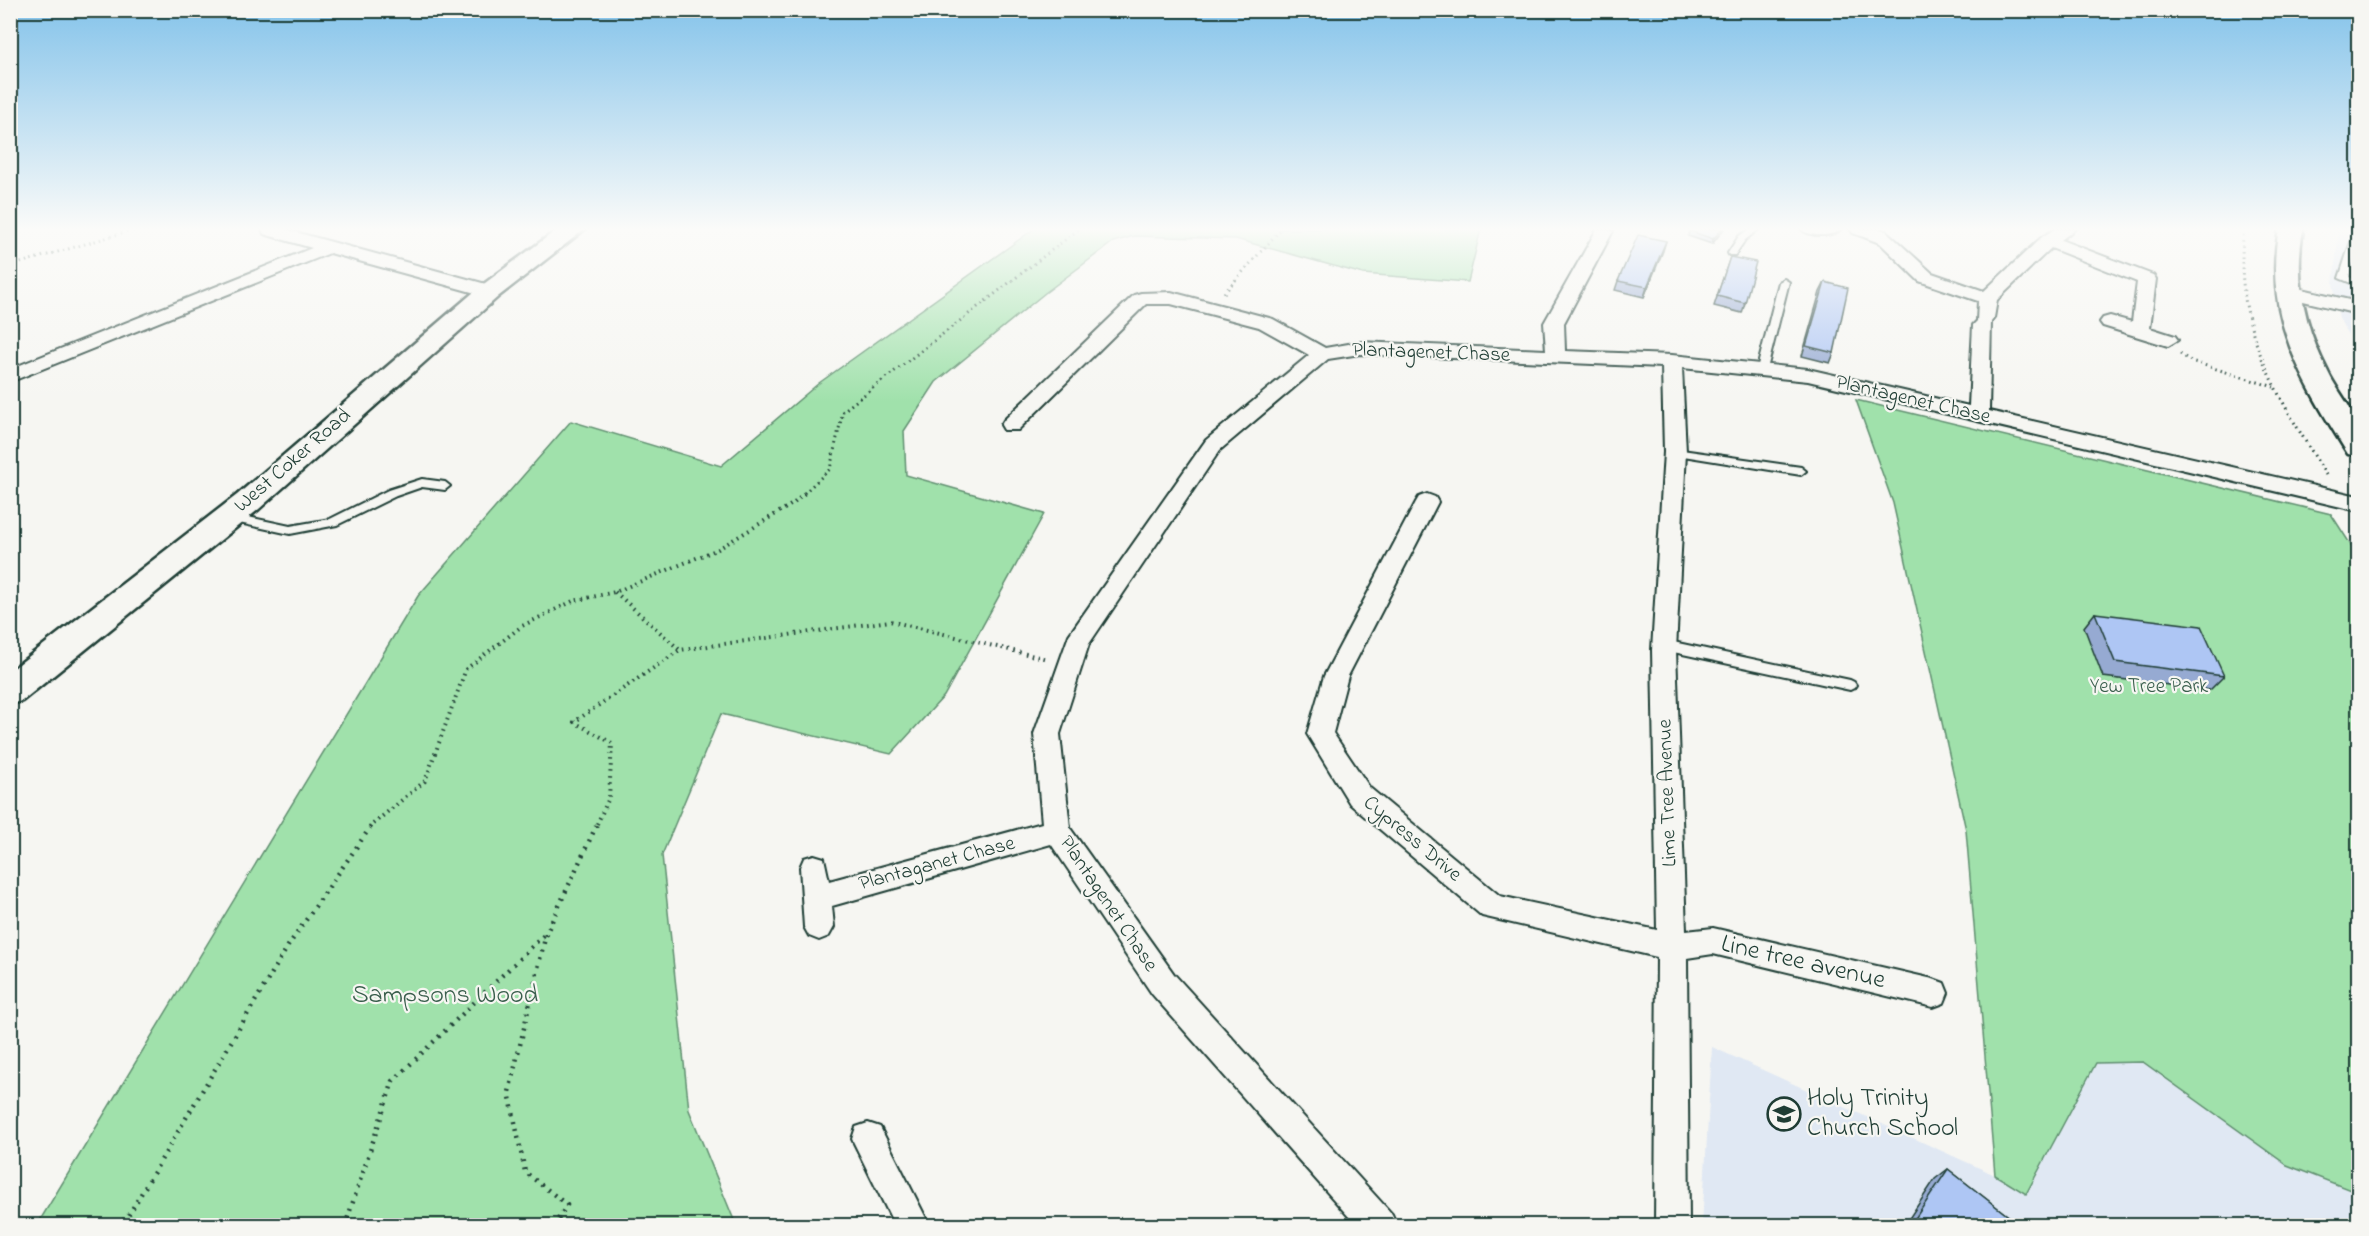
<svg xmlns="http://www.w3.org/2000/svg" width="2369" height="1236" font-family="'Indie Flower',sans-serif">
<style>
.built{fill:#e0e8f3}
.green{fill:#a0e1ab;stroke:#608f70;stroke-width:1.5}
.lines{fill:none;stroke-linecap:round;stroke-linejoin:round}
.lane-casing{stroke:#1f3d34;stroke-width:4}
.street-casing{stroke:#1f3d34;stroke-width:4}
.primary-casing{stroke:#1f3d34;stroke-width:5}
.highway-casing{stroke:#1f3d34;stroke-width:5}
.path-far2{stroke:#1f3d34;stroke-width:3;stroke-dasharray:1.5 4;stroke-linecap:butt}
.path-far1{stroke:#1f3d34;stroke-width:4;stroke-dasharray:1.5 4.5;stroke-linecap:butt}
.path{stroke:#1f3d34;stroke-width:4.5;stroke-dasharray:2 6;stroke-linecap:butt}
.lane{fill:#f6f6f2;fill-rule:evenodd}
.street{fill:#f6f6f2;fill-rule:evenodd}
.primary{fill:#f6f6f2;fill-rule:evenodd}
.highway{fill:#f6f6f2;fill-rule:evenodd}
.wall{fill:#96aad2;stroke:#1f3d34;stroke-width:1.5}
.shaded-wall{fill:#7a8bab;stroke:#1f3d34;stroke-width:1.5}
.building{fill:#aec6f4;stroke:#1f3d34;stroke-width:1.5}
.labels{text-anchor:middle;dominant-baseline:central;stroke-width:4.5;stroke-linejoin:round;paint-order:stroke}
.street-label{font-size:21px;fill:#1f3d34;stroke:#f6f6f2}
.park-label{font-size:21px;fill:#395e4c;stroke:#f6f6f2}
.near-street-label{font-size:26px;fill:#1f3d34;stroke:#f6f6f2}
.near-park-label{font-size:26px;fill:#395e4c;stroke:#f6f6f2}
.near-poi-label{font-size:26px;fill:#1f3d34;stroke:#f6f6f2;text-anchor:start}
</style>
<rect width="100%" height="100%" fill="#f6f6f2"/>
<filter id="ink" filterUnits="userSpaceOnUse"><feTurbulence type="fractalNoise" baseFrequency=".0167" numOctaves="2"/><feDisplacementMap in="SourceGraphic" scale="12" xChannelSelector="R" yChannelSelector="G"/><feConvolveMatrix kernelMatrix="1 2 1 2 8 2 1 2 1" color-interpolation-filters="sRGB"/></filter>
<g filter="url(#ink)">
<path class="built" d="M2339,229H2358V354L2339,318L2333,283Z
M1712,1047L1995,1175L2025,1193L2096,1063L2143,1062L2287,1165L2358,1193V1226H1702Z"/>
<path class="green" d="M1034,229H1481L1468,282L1363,274L1236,239L1134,236L1113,242L1045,293L936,382L904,431L906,475L1044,514L944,696L891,754L721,714L662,855L689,1110L736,1225H37L418,596L571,421L721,466L819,383Z
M1856,400L2331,514L2358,556V1193L2287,1165L2143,1062L2096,1063L2026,1194L1995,1175L1966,830L1893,503Z"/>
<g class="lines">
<g class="lane-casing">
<path id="lane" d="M1750,229H1759L1745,240L1735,255H1729L1728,253L1739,236Z
M2355,229H2358V244L2349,277L2358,280V286L2339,278Z
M1784,279L1789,282L1767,369L1766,371H1758L1757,369L1779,282Z
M1675,449L1801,467L1806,471L1801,475L1671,454L1670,452L1671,450Z
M422,479L445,482L450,486L445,490L422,487L396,496L337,525L290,534L230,521L224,517L230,513L290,526L330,519L388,490Z
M1664,640L1850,680L1854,682L1856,685L1854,688L1850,690L1664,650L1660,648L1658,645L1660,642Z"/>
</g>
<g class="street-casing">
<path id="street" d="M262,229H284L497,287L499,291L490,297L330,253L10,382V369L312,248L264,234Z
M1597,229L1613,231L1564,323L1565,351L1672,355L1808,369L1969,406L1973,325L1977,321L1978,301L1919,281L1880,243L1853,233L1850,229H1879L1886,231L1932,273L1984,291L2042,237L2055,229H2075L2061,240L2153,275L2156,279L2150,328L2175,336L2178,340L2168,346L2103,326L2100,322L2103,318L2110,316L2132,322L2137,282L2051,248L1997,300L1994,318L1991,322L1989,411L2358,496V511L1808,381L1682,368L1686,452L1676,650L1686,931L1713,928L1933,979L1944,983L1948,993L1944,1003L1933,1007L1713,954L1687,958L1689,1226H1655L1657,957L1482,916L1350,804L1307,734L1324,676L1416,502L1419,497L1427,494L1435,497L1438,502L1348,676L1333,733L1370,788L1500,896L1657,930L1652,650L1664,452L1662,367L1360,354L1328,359L1220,450L1089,644L1060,734L1070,828L1174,974L1392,1214L1397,1226H1357L1152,994L1051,844L832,906L834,927L829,936L819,940L809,936L804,927L800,867L804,858L814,855L824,858L829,881L1042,823L1034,734L1069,635L1206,440L1309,355L1259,327L1171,304H1146L1018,430H1004L1001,425L1004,420L1134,295L1141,293L1171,292L1273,319L1325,348L1360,342L1546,350L1544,323Z
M1801,229H1841C1833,237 1809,237 1801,229Z
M2289,286L2358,302V314L2282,296L2280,292L2282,288Z
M868,1123L880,1127L930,1226H895L852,1139L856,1127Z"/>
</g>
<g class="primary-casing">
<path id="primary" d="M2279,229H2303C2294,280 2304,326 2328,372C2336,389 2351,406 2358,424C2361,433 2358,447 2358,456L2348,454C2303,382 2262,316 2279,229Z"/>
</g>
<g class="highway-casing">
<path id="highway" d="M558,229H585L499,296L259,509L22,701L10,704V671L237,495L481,286Z"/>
</g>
<path class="path-far2" d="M2244,229C2232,328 2277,394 2326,475
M10,266L136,229
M1224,293L1281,229
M2180,354L2191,361L2274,387
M804,493L830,469L843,411L1079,229"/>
<path class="path-far1" d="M615,592L680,650L890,621L1047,659
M373,824L425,781L466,669L522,626L573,601L615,592L718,549L794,503L806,492
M597,824L609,798L612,743L574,722L680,650"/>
<path class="path" d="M117,1226L128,1216L288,946L374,822
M345,1226L393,1081L544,935
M554,1226L567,1205L525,1172L509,1092L546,934L598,822"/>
<use href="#lane" class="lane"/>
<use href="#street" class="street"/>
<use href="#primary" class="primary"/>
<use href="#highway" class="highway"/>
</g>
<path class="wall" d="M1692,229H1724L1712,244L1688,236L1690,231Z
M1666,241L1644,297L1615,290L1618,281Z
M1730,257L1745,303L1742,313L1714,306Z
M1825,282L1834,353L1830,363L1802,356L1820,292Z
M2358,334V353L2352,342Z
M2095,613L2224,676L2210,690L2103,677L2084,627Z
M1948,1169L2021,1226H1904L1935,1179Z"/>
<path class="shaded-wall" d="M1722,229H1724L1712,244L1713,239Z
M1666,241L1663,251L1644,297L1647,287Z"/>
<path class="building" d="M1692,229H1722L1713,239L1690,231Z
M1638,235L1666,241L1647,287L1618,281Z
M1730,257L1756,262L1745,303L1717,296Z
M1825,282L1848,288L1834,353L1806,346Z
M2095,613L2201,626L2224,676L2115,662Z
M1948,1169L2021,1226H1910Z"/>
</g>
<linearGradient id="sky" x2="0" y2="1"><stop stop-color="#84c3ea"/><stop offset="0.57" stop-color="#fbfbf9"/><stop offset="1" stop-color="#fbfbf9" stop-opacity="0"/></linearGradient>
<rect width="2369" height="402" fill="url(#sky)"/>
<defs>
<g id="school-ring" transform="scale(1.725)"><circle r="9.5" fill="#f6f6f2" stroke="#1f3d34" stroke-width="1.5"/><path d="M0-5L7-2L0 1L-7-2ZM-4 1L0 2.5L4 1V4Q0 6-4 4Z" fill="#1f3d34"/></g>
</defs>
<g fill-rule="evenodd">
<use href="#school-ring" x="1784" y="1114"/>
</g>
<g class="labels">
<g class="street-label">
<text transform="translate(1431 353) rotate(2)">Plantagenet Chase</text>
<text transform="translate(1913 400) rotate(13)">Plantagenet Chase</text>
<text transform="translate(293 461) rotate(-41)">West Coker Road</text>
<text transform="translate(1668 793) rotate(-92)">Lime Tree Avenue</text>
<text transform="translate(1412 839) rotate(40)">Cypress Drive</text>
<text transform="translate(937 864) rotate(-15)">Plantaganet Chase</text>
<text transform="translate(1108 904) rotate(56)">Plantagenet Chase</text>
</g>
<g class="park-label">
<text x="2149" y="687">Yew Tree Park</text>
</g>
<g class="near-street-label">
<text transform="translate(1803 963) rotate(13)">Line tree avenue</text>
</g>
<g class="near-park-label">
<text x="445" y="996">Sampsons Wood</text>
</g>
<g class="near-poi-label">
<text x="1807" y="1099">Holy Trinity<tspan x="1807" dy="30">Church School</tspan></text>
</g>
</g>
<rect width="2369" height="1236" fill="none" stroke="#f6f6f2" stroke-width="36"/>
<rect x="18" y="18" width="2333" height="1200" fill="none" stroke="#1f3d34" stroke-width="2" filter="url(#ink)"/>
</svg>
